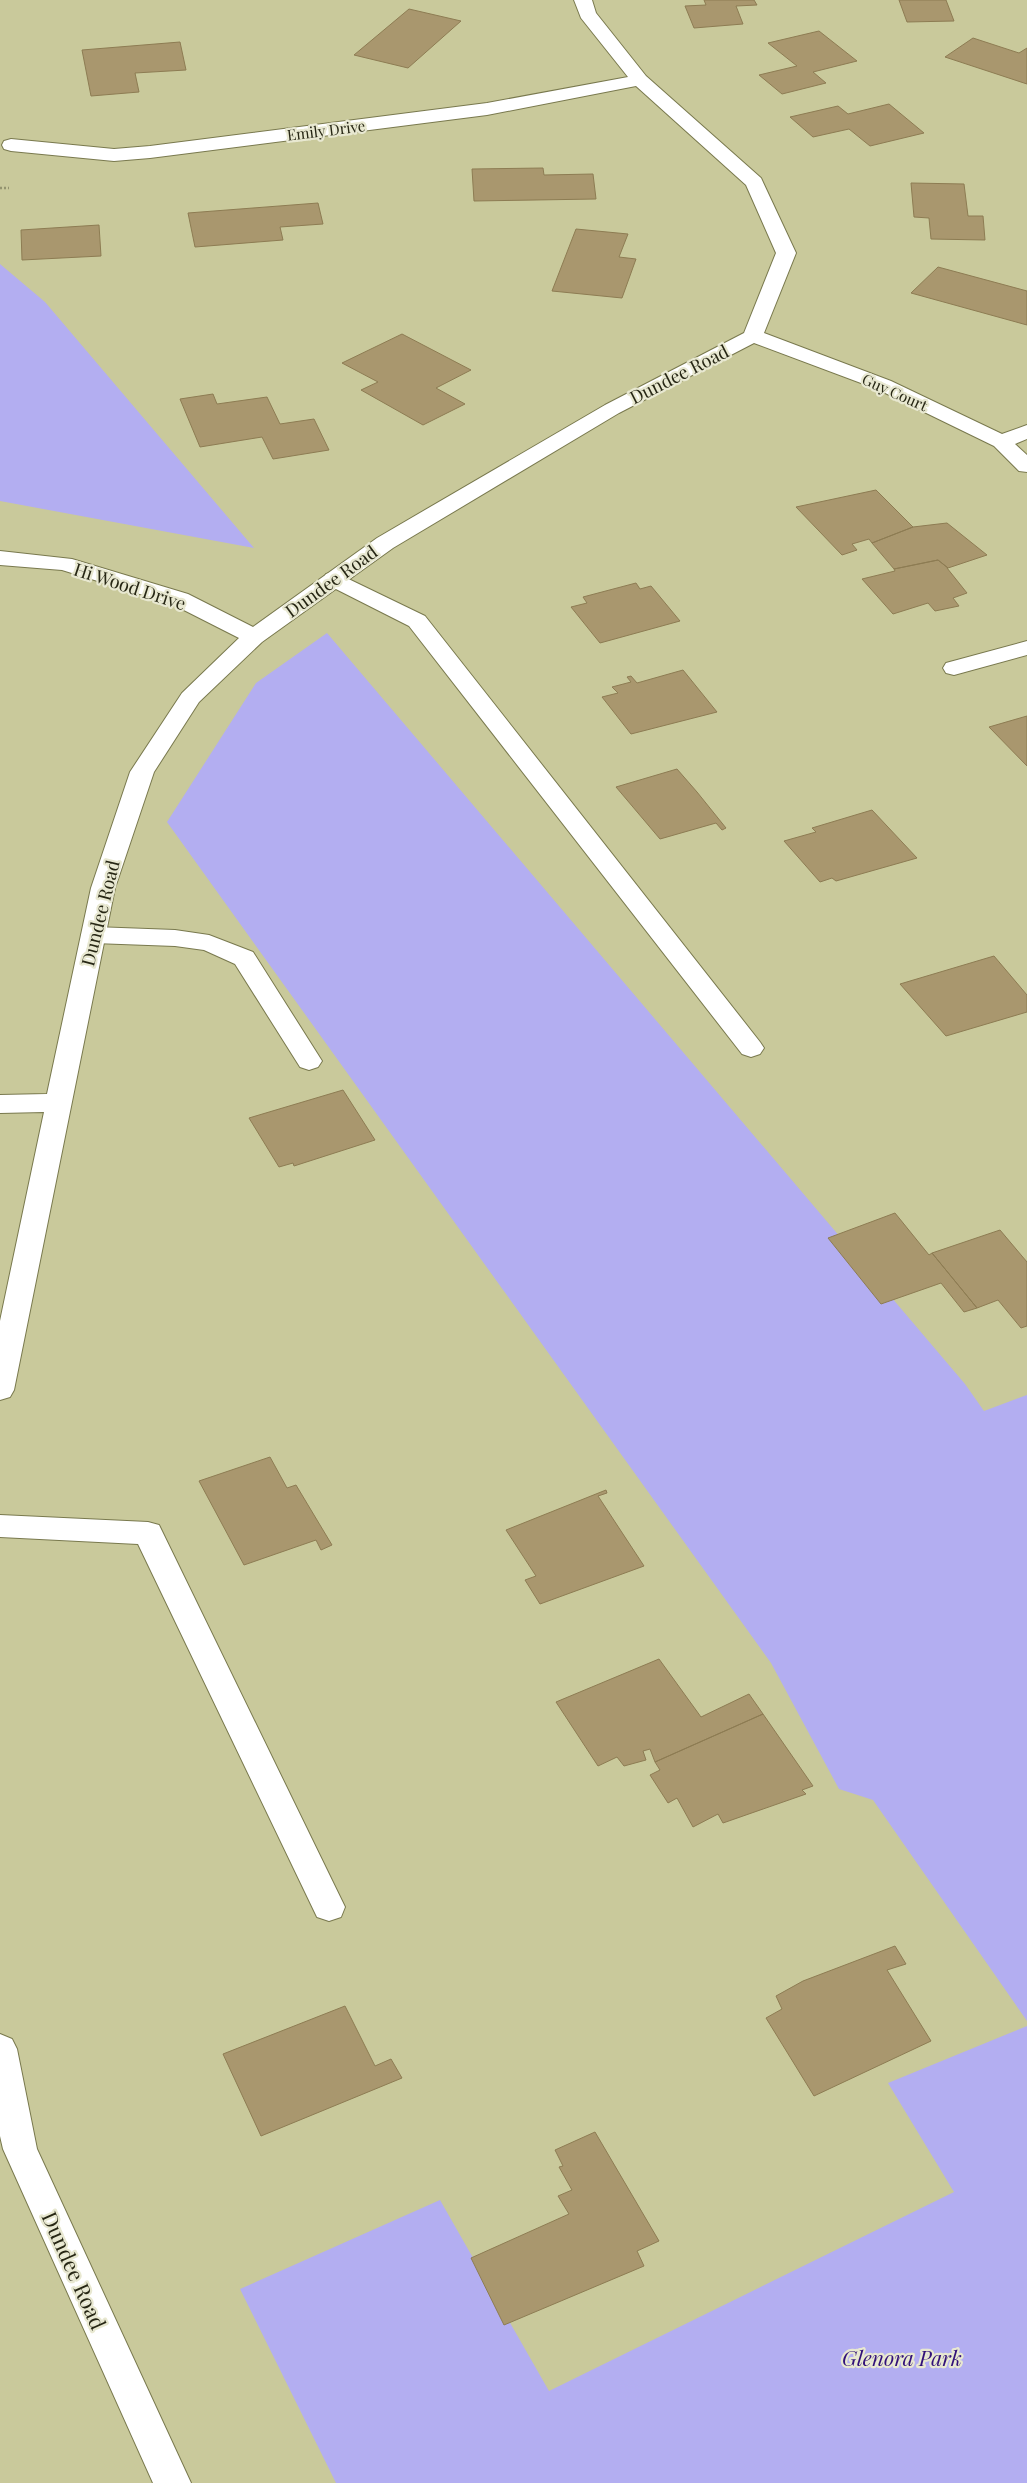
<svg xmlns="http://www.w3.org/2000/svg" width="1027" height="2483" font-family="'Playfair Display',serif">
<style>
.green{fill:#b3aef1}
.building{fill:#a9976e;stroke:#8d7c53}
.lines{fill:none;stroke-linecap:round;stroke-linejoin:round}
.lane-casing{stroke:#79794e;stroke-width:2}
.street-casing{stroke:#79794e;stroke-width:2}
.path{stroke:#94946f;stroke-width:2.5;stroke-dasharray:2 2;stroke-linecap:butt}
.lane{fill:#fff;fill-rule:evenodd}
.street{fill:#fff;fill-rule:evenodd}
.labels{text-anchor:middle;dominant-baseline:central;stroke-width:4.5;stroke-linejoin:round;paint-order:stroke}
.far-street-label{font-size:15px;fill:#262614;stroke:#e8e8d1}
.street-label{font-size:18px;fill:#262614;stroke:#e8e8d1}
.near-street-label{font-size:21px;fill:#262614;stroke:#e8e8d1}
.near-park-label{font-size:21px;font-style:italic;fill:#321179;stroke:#e8e8d1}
</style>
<rect width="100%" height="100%" fill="#c9c99b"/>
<path class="green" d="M0,264L45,302L254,548L0,501Z
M327,633L965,1384L984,1411L1027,1395V2021L873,1800L839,1789L771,1663L167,822L256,683Z
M1027,2026V2483H336L240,2289L440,2200L549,2391L954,2192L888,2083Z"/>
<path class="building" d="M704,0H754L757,5L736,6L743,24L694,28L685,6L706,5Z
M899,0H946L954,21L907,22Z
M409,9L461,21L408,68L354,55Z
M819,31L857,61L813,72L826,83L782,94L759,75L797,66L768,43Z
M973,38L1019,53L1027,48V84L945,57Z
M180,42L186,70L135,73L139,92L91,96L82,50Z
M889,104L924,133L870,146L849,129L813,137L790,117L838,106L848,114Z
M543,168L544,175L593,174L596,199L474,201L472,169Z
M911,183L964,184L968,216H983L985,240L931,239L929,218L914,217Z
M318,203L323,224L280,227L283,240L195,247L188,213Z
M99,225L101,256L22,260L21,230Z
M576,229L628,234L619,257L636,259L622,298L552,291Z
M938,267L1027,291V325L911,293Z
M402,334L471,370L436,388L465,404L423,425L361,390L378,382L342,363Z
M213,394L217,404L267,397L280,424L314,419L329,450L273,459L262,437L200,447L180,399Z
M876,490L913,527L872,543L869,539L852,544L857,550L842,555L796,507Z
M947,523L987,555L948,568L938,560L894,569L872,543L913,527Z
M938,560L948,568H947L967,593L953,598L959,606L935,611L928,603L893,614L862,579L895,571L894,569Z
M636,583L640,589L651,586L680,621L600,643L571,607L587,603L583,597Z
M683,670L717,712L631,734L602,697L618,693L612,687L631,682L627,677L631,676L637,683Z
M1027,716V766L989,727Z
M677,769L697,792L726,828L722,830L716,823L660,839L616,787Z
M872,810L917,858L836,881L832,878L820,882L784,841L816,832L812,828Z
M994,956L1027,995V1012L946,1036L900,984Z
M343,1090L375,1140L294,1166L293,1163L279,1167L249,1118Z
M895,1213L929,1255L932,1253L977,1308L964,1312L941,1283L881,1304L828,1238Z
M1000,1230L1027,1262V1326L1021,1328L998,1300L977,1308L932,1253Z
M270,1457L287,1488L296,1485L332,1545L321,1550L316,1540L244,1565L199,1481Z
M606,1490L607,1493L598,1496L644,1566L540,1604L525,1580L536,1576L506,1530Z
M659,1659L701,1717L749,1694L763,1714L655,1762L650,1749L643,1751L646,1760L624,1766L617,1757L598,1766L556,1702Z
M763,1714L813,1786L802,1790L806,1794L723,1823L718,1814L693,1827L677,1798L668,1803L650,1775L660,1770L655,1762Z
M895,1946L906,1964L887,1970L931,2041L814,2096L766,2018L782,2009L776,1996L803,1981Z
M345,2006L375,2066L391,2059L402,2078L261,2136L223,2054Z
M595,2132L659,2241L637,2251L644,2266L504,2325L471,2258L569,2214L558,2196L572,2190L559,2167L563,2166L555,2150Z"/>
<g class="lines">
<g class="lane-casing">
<path id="lane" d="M334,572L425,616L760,1042L764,1048L760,1054L751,1057L742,1054L409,626L326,584L323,579L326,574Z
M1027,641V655L954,675L946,673L943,668L946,663Z
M94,927L175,930L209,935L253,952L322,1061L318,1067L309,1070L300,1067L235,964L204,950L175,946L94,943L85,941L81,935L85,929Z
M0,1515L148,1522L159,1525L345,1907L341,1917L329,1921L317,1917L138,1544L0,1537Z"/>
</g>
<g class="street-casing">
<path id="street" d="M574,0H592L596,13L646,76L761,178L796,253L764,333L891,381L1002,434L1027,425V439L1015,444L1027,455V472L1019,471L994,446L877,389L754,343L619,413L393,548L262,642L199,702L154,772L115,888L14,1390L10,1397L0,1400V1321L44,1112L0,1113V1095L47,1094L91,888L130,772L182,693L239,638L172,604L62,570L0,565V551L72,559L188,594L253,627L377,538L605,405L744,333L776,253L746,185L636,86L487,115L150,158L114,161L11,151L4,149L2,145L4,141L11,139L114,149L150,146L487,103L628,77L581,18Z
M0,2034L12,2039L17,2049L37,2149L191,2483H153L3,2149L0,2136Z"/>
</g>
<path class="path" d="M0,188H9"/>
<use href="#lane" class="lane"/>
<use href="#street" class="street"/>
</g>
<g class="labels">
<g class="far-street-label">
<text transform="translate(326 130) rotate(-7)">Emily Drive</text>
<text transform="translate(895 392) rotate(24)">Guy Court</text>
</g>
<g class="street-label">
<text transform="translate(679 374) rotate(-27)">Dundee Road</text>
<text transform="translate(331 581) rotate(-36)">Dundee Road</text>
<text transform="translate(130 586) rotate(18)">Hi Wood Drive</text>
<text transform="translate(100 913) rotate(-76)">Dundee Road</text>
</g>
<g class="near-street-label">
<text transform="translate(75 2270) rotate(66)">Dundee Road</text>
</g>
<g class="near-park-label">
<text x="902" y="2357">Glenora Park</text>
</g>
</g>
</svg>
